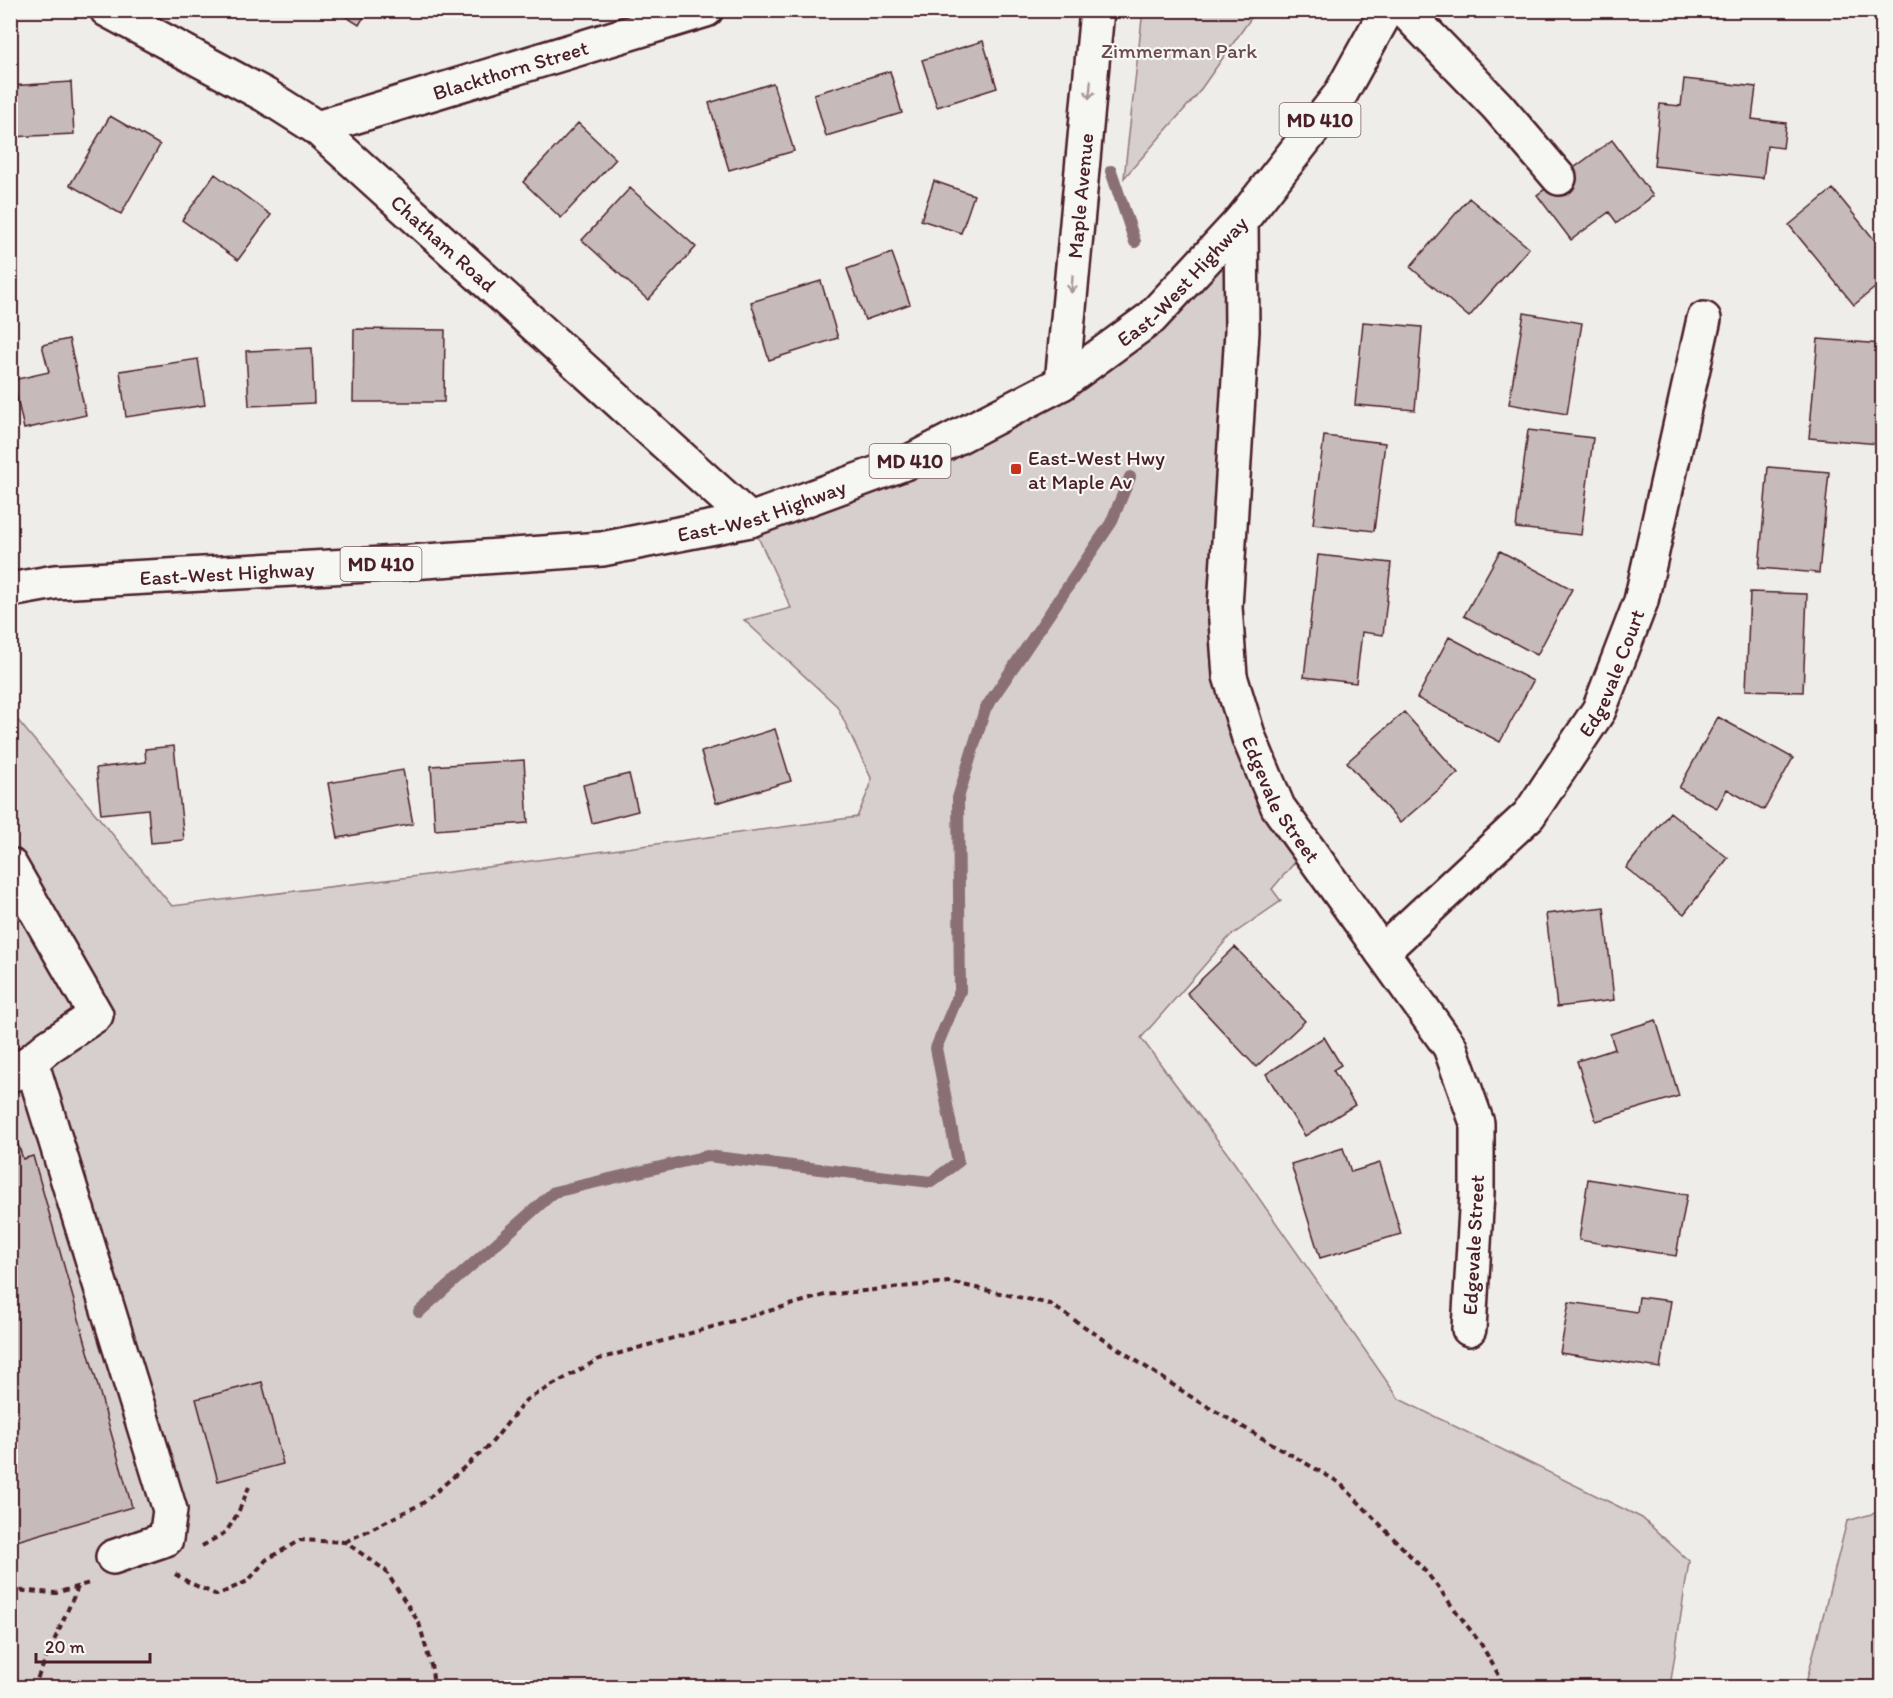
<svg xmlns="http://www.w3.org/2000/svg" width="1893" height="1698" font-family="Itim,sans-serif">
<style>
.green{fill:#d7cfce;stroke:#90777c;stroke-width:1.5}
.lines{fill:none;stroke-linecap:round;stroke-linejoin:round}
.stream{stroke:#8a6f74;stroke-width:12}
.building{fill:#c6babb;stroke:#4a1f2b;stroke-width:1.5}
.minor-casing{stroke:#4a1f2b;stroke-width:38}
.major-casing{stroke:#4a1f2b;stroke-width:38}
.path{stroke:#4a1f2b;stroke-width:4;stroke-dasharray:6 4.5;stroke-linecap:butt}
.minor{stroke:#f6f6f2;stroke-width:33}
.major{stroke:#f6f6f2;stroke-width:33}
.oneway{stroke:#a99598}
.poi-dot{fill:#c8321e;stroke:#f6f6f2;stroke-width:2}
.labels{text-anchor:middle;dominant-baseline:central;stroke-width:4.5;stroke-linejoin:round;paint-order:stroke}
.shield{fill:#f6f6f2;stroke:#7e6067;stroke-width:1.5}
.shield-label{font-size:20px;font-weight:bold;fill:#4a1f2b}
.park-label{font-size:21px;fill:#6d4b54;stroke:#f6f6f2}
.street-label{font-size:21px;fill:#4a1f2b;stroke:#f6f6f2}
.poi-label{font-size:21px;fill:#4a1f2b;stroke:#f6f6f2;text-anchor:start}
</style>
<rect width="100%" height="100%" fill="#efedea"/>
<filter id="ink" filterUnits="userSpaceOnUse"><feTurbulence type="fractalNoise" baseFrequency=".0167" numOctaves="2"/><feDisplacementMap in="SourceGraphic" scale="12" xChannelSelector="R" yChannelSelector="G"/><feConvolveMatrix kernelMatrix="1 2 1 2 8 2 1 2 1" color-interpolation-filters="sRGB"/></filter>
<g filter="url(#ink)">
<path class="green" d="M1143,10L1256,11L1196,96L1124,178Z
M1241,221L1230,676L1307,848L1272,889L1281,901L1229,937L1141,1038L1233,1161L1399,1399L1642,1518L1689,1561L1670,1687H11V712L172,906L435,874L857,817L870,787L871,778L837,706L744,620L791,608L750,520L1062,383Z
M1882,1511V1687H1805L1847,1521Z"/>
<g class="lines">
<path class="stream" d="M1111,171L1135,242
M419,1312L554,1192L707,1156L931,1182L958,1162L936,1048L960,991L958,798L985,709L1111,523L1130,477"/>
</g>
<path class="building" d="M335,10H368L359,25Z
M983,41L997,88L937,107L922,60Z
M890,71L902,113L826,136L814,94Z
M1684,79L1756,87L1752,119L1786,123L1783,148L1767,146L1763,178L1654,166L1660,104L1681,106Z
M71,82L74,134L10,137V86Z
M773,83L794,151L729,170L709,103Z
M110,116L160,145L121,214L70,185Z
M578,123L616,159L561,218L523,182Z
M1612,140L1653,196L1617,223L1609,212L1571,240L1537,195Z
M215,174L271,215L238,260L182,220Z
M934,181L974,195L961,233L921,220Z
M630,188L696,247L648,300L582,240Z
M1833,189L1882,249V282L1854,305L1789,225Z
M1469,198L1529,248L1469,317L1410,267Z
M892,253L910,304L865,320L847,269Z
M821,281L838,338L769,360L751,302Z
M1524,313L1582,323L1567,414L1509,404Z
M1363,322L1422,327L1415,410L1355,405Z
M354,329L445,330L444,402H353Z
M69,339L86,415L24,429L13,380L49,372L42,345Z
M1818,339L1882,344V408L1879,444L1809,438Z
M312,348L314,403L249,406L246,351Z
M198,359L205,405L126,417L120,371Z
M1528,430L1593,438L1581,535L1516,528Z
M1324,436L1385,443L1374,531L1313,524Z
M1768,467L1829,472L1819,573L1759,568Z
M1500,551L1572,589L1537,655L1464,616Z
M1318,555L1391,563L1383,635L1362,632L1356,683L1304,677Z
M1750,592L1807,594L1803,692L1746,690Z
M1449,637L1533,681L1500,742L1417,698Z
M1404,712L1458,773L1400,823L1347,762Z
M1718,717L1793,758L1764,810L1727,789L1717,808L1679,788Z
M775,729L791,781L716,803L701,752Z
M174,746L184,840L151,843L148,809L101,814L96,768L146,762L145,749Z
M524,760L528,823L435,830L431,766Z
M403,770L413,824L338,838L328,783Z
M629,774L638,811L592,823L583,785Z
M1670,812L1728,858L1684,914L1626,868Z
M1604,907L1614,1000L1557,1007L1546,914Z
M1235,947L1305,1021L1256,1067L1187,993Z
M1656,1020L1679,1096L1596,1121L1577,1061L1615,1049L1610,1034Z
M1324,1037L1341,1065L1333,1070L1355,1105L1305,1136L1266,1074Z
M10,1126H12L23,1159L33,1156L132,1507L10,1543Z
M1343,1148L1351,1172L1380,1163L1401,1234L1320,1258L1291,1164Z
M1588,1179L1687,1195L1676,1256L1579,1240Z
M1639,1297L1671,1301L1660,1368L1560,1353L1569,1302L1637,1312Z
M262,1382L283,1464L218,1481L196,1399Z"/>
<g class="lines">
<g class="minor-casing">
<g id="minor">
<path id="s1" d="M107,10L265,95L317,128L750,520"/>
<path d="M1404,10L1497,106L1559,178"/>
<path id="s2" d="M317,128L706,10"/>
<path id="s3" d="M1241,221L1242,331L1225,607L1230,676L1249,738L1278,807L1450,1047L1477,1123V1193L1469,1329"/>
<path id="s4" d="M1062,383L1097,10"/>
<path d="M10,865L96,1015L48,1047L18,1072L10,1075"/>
<path id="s5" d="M1382,952L1529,815L1599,710L1641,601L1704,319"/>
<path d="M31,1061L170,1510L166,1539L113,1557"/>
</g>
</g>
<g class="major-casing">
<g id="major">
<path id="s6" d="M10,590L55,582L367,565L602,549L750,520L913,460L1062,383L1151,318L1241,221L1340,95L1387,10"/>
</g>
</g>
<path class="path" d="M345,1542L423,1503L489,1446L526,1400L599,1359L825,1295L949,1282L1050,1304L1193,1398L1340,1483L1427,1573L1481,1644L1506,1688
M202,1546L226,1532L238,1513L249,1487
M175,1574L190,1583L217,1595L248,1581L266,1560L300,1540L345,1542L385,1570L419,1623L432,1669L434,1688
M10,1590L56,1593L89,1583
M33,1688L78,1587"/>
<use href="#minor" class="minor"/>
<use href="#major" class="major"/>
</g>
<defs><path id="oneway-shaft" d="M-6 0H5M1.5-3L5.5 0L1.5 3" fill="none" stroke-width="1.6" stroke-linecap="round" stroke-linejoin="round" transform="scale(1.5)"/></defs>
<g class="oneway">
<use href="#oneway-shaft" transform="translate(1090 90) rotate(95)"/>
<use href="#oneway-shaft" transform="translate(1072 284) rotate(94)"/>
</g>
</g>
<rect class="poi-dot" x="1010" y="463" width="12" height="12" rx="3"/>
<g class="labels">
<g class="shield">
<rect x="1279.5" y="103" width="81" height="34" rx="4.5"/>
<rect x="869.5" y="444" width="81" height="34" rx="4.5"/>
<rect x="340.5" y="547" width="81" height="34" rx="4.5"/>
</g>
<g class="shield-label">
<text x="1320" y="120">MD 410</text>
<text x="910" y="461">MD 410</text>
<text x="381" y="564">MD 410</text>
</g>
<g class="park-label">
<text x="1179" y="50">Zimmerman Park</text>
</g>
<g class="street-label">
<text stroke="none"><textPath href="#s2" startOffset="202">Blackthorn Street</textPath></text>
<text stroke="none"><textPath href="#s4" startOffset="188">Maple Avenue</textPath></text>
<text stroke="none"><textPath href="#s1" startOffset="412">Chatham Road</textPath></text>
<text stroke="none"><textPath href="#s6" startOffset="1244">East-West Highway</textPath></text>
<text stroke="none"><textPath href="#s6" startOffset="758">East-West Highway</textPath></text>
<text stroke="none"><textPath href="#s6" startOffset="218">East-West Highway</textPath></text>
<text stroke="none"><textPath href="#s5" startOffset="366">Edgevale Court</textPath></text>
<text stroke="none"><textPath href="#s3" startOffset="590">Edgevale Street</textPath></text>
<text transform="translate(1473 1245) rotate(-87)">Edgevale Street</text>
</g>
<g class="poi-label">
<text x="1028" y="457">East-West Hwy<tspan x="1028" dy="24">at Maple Av</tspan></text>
</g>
</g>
<rect width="1893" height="1698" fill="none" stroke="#f6f6f2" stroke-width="36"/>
<rect x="18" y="18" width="1857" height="1662" fill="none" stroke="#4a1f2b" stroke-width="2" filter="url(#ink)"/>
<path d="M36 1653v9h114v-9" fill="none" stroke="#4a1f2b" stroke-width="3"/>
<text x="45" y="1653" font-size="18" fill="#4a1f2b" stroke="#f6f6f2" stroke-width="4.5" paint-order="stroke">20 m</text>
</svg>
